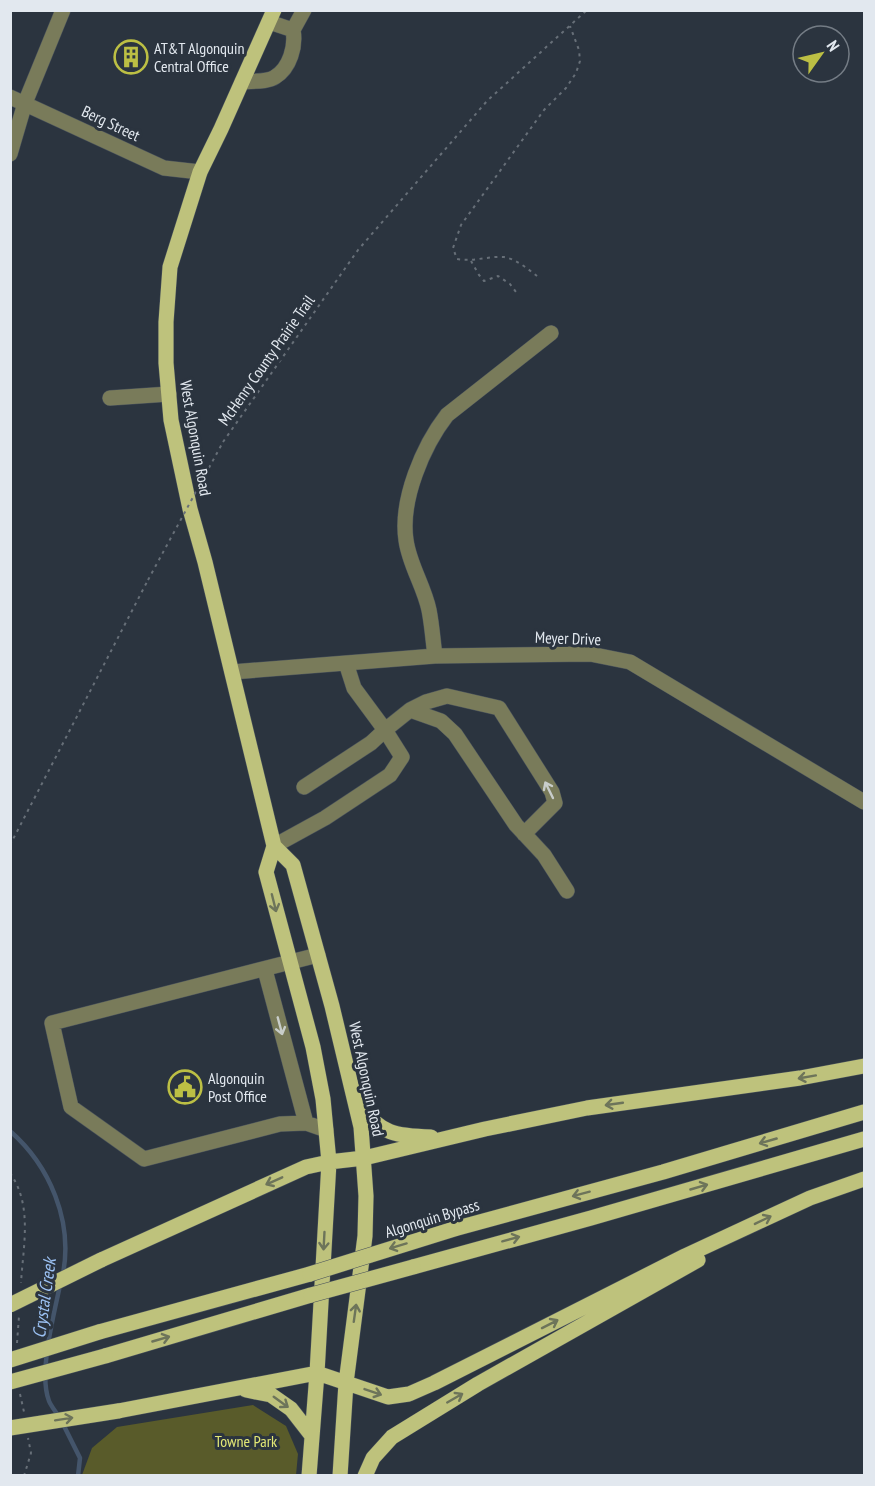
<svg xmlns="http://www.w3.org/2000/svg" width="875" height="1486" font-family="'PT Sans Narrow',sans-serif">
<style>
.green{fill:#595b2a}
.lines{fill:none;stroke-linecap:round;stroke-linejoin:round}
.stream{stroke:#44556b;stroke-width:4.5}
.minor-casing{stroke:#48515b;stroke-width:16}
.major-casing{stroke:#48515b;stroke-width:16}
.path{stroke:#676f78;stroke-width:2;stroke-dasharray:3 4.5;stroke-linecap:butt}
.minor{stroke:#797b5a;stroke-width:15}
.major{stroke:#bec27c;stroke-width:15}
.major-bridge-casing{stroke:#48515b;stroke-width:16;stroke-linecap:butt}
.path-bridge{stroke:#676f78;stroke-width:2;stroke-dasharray:3 4.5;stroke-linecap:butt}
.major-bridge{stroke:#bec27c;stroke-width:15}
.oneway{stroke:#c8cdca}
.oneway2{stroke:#6d745a}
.labels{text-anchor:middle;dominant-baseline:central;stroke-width:6;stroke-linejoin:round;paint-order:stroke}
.poi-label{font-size:16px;fill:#e2e8ef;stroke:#2b343f;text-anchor:start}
.street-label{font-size:16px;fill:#e2e8ef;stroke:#2b343f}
.park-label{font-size:16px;fill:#e3e876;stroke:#2b343f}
.water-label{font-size:18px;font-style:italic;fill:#9cc2f4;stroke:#2b343f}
</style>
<rect width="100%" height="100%" fill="#2b343f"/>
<path class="green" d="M253,1405L286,1426L298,1454L296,1475H82L92,1448L117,1427Z"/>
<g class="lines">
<path class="stream" d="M10,1131C50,1166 73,1221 63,1274
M59,1417C56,1412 51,1406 49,1401C38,1373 54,1315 60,1285
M63,1424L80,1458L78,1476"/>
<g class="minor-casing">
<path id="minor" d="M293,30L304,10
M242,82C252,81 268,82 275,77C290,68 296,46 293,30L269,22
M10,97L164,168L200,172
M10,154L25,103L63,10
M110,398L169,394
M435,656C433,641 432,625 429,610C424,586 409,564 406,540C400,500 423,446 447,415L551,333
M346,663L354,688L385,730L410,710L441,721L455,734L516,825L544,855L567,891
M232,672L435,656L590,654L630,662L864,802
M410,710L426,702L447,696L499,708L552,792L555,803L524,834
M274,846L325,818L390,775L402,757L385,730L371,743L304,787
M318,955L52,1023L71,1107L144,1159L280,1124L306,1123L326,1130
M265,970L306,1123"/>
</g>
<g class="major-casing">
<path id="major" d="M274,10L221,129L200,172L170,267L166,322V363L171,420L190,509L205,562L274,846L266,872L313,1047L323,1099L329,1162L317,1373L309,1476
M274,846L293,865L332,1006L361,1127L366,1196L365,1236L346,1383L340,1476
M359,1105C381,1134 395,1136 431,1137
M454,1229L663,1172L864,1112
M101,1260L306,1167L329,1162L364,1158L485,1129L587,1108L800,1078L864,1066
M413,1267L591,1218L864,1139
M99,1332L310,1274
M105,1356L311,1295
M246,1390L271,1395L291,1409L312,1436
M118,1411L317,1373L388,1397L409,1394L434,1383L685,1256L810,1198L864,1179
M365,1476L373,1458L392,1437L478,1384L698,1260"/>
</g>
<path class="path" d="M471,261L479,275L484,281L498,276L510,284L516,292
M537,276C528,269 516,259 504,257C488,256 473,262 457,259L453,248L461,225L544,110L566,88L576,73L580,61L579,50L570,26
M223,442L358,250L487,101L587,10
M10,845L148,580
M10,1173C33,1205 23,1247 21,1283
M17,1343L19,1316
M20,1394L24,1412
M24,1476L31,1453L28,1438"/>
<use href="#minor" class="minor"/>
<use href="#major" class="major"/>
<g class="major-bridge-casing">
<path id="major-bridge" d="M310,1274L454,1229
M311,1295L413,1267
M10,1305L101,1260
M10,1360L99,1332
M10,1382L105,1356
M10,1428L118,1411"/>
</g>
<path class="path-bridge" d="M148,580L223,442"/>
<use href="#major-bridge" class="major-bridge"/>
</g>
<defs><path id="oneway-shaft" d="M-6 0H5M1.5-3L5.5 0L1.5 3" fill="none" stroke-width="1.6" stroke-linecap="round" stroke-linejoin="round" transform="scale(1.5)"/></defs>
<g class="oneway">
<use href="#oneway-shaft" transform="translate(549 790) rotate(-116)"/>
<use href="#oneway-shaft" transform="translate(280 1026) rotate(75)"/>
</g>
<g class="oneway2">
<use href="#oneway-shaft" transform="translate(274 903) rotate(76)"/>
<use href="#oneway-shaft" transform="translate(807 1077) rotate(170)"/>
<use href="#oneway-shaft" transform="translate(614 1104) rotate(172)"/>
<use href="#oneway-shaft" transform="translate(768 1141) rotate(164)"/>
<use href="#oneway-shaft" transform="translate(274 1181) rotate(156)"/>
<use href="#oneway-shaft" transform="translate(699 1187) rotate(-16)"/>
<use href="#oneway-shaft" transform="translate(581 1194) rotate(165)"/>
<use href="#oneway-shaft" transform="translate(763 1220) rotate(-26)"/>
<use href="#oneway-shaft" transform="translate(511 1239) rotate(-15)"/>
<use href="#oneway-shaft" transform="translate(324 1241) rotate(93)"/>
<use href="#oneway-shaft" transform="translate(398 1246) rotate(163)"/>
<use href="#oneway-shaft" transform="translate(355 1313) rotate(-82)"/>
<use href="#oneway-shaft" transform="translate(550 1324) rotate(-27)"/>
<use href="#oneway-shaft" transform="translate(161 1339) rotate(-16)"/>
<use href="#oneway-shaft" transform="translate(373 1392) rotate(19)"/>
<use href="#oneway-shaft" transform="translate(455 1398) rotate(-30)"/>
<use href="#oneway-shaft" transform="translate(281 1402) rotate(36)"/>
<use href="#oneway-shaft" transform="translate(64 1419) rotate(-9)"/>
</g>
<defs>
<g id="building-ring" transform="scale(1.725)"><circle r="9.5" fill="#2b343f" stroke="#bcbf44" stroke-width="1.5"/><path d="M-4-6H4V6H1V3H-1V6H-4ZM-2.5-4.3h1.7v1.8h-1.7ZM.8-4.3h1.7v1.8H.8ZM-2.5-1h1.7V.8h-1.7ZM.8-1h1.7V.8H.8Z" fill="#bcbf44"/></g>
<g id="civic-ring" transform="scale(1.725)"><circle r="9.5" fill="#2b343f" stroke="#bcbf44" stroke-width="1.5"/><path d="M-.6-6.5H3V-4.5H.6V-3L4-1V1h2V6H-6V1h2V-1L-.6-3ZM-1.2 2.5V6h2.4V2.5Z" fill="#bcbf44"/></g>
</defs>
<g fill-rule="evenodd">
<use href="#building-ring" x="131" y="57"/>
<use href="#civic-ring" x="185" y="1087"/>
</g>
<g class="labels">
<g class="poi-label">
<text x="154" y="48">AT&amp;T Algonquin<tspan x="154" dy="18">Central Office</tspan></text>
<text x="208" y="1078">Algonquin<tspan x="208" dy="18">Post Office</tspan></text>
</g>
<g class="street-label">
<text transform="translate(111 123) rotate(25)">Berg Street</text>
<text transform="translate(266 360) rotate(-55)">McHenry County Prairie Trail</text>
<text transform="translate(196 438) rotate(80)">West Algonquin Road</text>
<text transform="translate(568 638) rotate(2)">Meyer Drive</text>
<text transform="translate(367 1079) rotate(78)">West Algonquin Road</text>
<text transform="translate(432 1218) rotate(-17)">Algonquin Bypass</text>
</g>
<g class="park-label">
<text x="246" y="1441">Towne Park</text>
</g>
<g class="water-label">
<text transform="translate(44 1298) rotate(-82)">Crystal Creek</text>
</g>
</g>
<rect width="875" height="1486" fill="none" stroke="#e2e8ef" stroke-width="24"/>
<g transform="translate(821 54) rotate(56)"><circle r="28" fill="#2b343f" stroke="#747c85" stroke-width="1.5"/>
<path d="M0-4.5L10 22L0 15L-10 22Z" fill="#bcbf44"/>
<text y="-9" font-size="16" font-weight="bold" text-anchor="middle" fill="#e2e8ef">N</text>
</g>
</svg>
